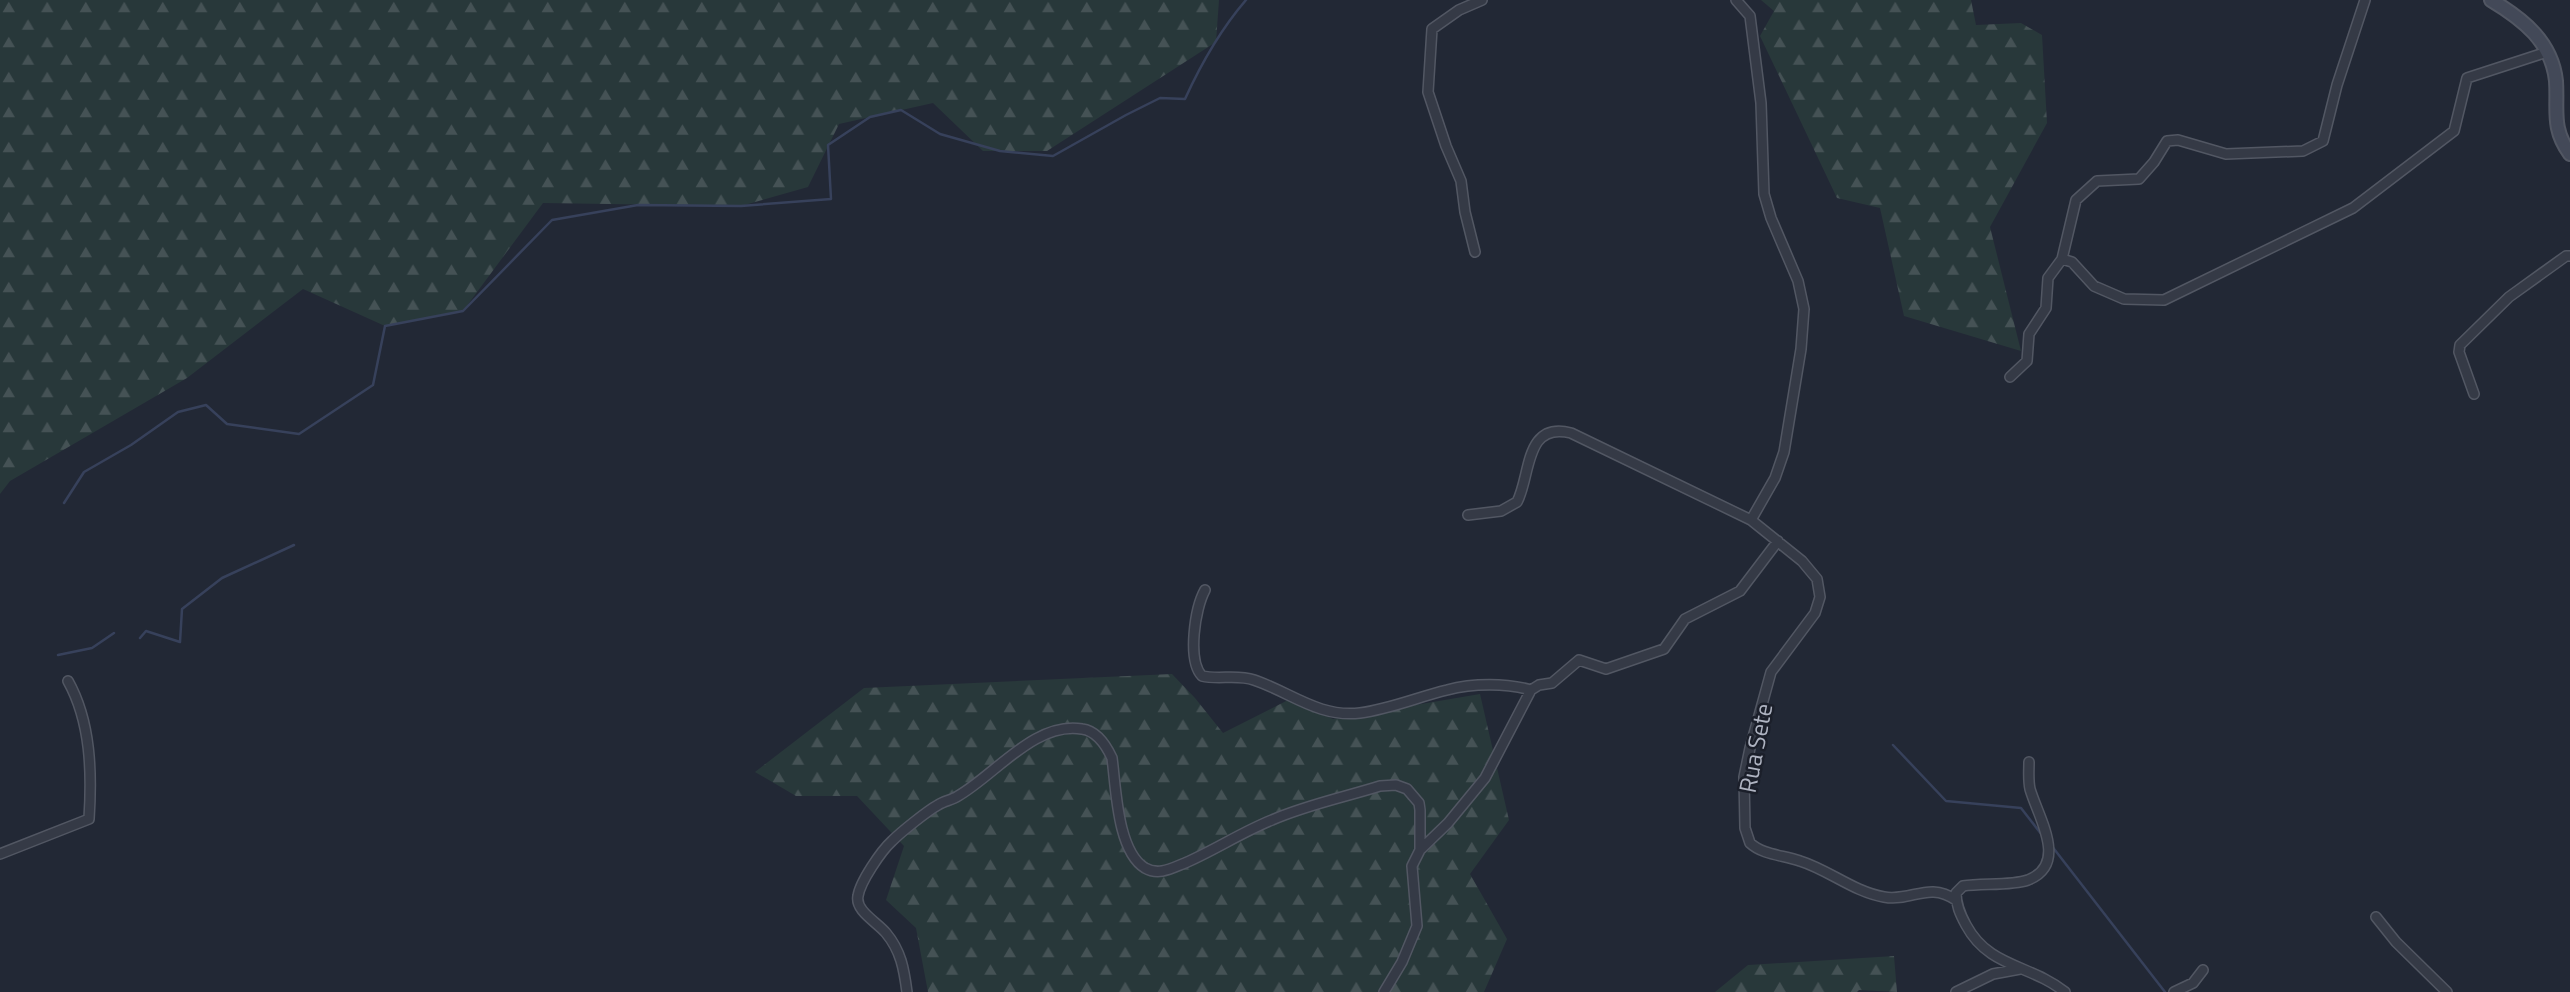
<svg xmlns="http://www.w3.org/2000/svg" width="2570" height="992" font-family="'Titillium Web',sans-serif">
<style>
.forest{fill:url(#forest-firs)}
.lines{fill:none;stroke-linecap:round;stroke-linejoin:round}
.stream{stroke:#37415b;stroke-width:2.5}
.street-casing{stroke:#525763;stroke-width:12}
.secondary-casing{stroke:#525763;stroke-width:16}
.street{stroke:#353a46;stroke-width:9}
.secondary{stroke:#434958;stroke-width:12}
.labels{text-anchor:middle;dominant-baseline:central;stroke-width:5;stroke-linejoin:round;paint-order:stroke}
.street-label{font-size:24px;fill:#afb4c2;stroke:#1b1f2a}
</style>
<defs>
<pattern id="forest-firs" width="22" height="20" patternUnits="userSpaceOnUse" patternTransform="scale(1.75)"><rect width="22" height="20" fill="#28383a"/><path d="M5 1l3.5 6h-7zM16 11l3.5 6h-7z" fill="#455255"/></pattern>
</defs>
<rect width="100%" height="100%" fill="#222835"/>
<path class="forest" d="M0,0H1219L1216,42L1047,151H983L933,103L839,124L808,187L741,206L543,203L463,311L385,326L303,289L187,378L10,481L0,494Z
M1761,0H1971L1976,25L2021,23L2042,35L2047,123L1990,227L2021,351L1904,316L1880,208L1837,198L1760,36L1774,11Z
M1172,674L1195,698L1223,733L1290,699L1333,719L1480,694L1509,820L1470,874L1507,939L1484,992H928L916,928L886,900L904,846L857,796H796L755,772L864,688Z
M1894,956L1897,992L1859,990L1857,992H1715L1748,965Z"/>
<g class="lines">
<path class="stream" d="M64,503L84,472L131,445L178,412L206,405L227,424L299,434L373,385L385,326L463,311L552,220L638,205L741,206L831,199L828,145L870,117L901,110L940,134L1000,151L1053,156L1126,115L1160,98L1185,99C1201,64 1221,29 1246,0
M140,638L146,631L180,642L182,609L222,578L294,545
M58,655L92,648L114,633
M1893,745L1946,801L2021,808L2042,835
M2051,845L2165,992"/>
<g class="street-casing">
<path id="street" d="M1736,0L1750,16L1761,103L1764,194L1771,218L1798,281L1804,309L1801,349L1784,452L1775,478L1751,520
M1475,252L1465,212L1461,181L1446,146L1428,92L1432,29L1459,10L1482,0
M2062,259L2072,262L2094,286L2124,299L2164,300L2353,208L2454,131L2467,78L2547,52
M2010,377L2027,361L2029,334L2046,308L2048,278L2062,259L2076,200L2097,181L2139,179L2154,162L2167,141L2178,140L2226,154L2303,151L2323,141L2337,85L2365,0
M2474,394L2459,352L2460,345L2509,297L2566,256H2570
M1468,515L1501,511L1517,502C1531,476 1524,421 1571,433L1751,520L1802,561L1817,579L1820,597L1815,613L1771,672L1750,748L1744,777L1745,828L1750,843C1763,855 1783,855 1800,861C1829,870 1854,892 1884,897C1912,902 1928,881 1956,900
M1205,590C1195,608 1187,660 1202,676C1219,680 1237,674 1254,680C1290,692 1319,718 1360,713C1390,709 1418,697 1447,690C1473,683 1506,683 1531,690
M1531,690L1539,685L1552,683L1579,660L1606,669L1664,649L1685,619L1740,591L1778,541
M2029,762C2029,771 2028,780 2030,789C2038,817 2069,864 2028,880C2011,886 1982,883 1963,886L1956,893C1956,905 1960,914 1966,925C1989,968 2030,964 2065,992
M1420,850L1448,823L1485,778L1531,690
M0,854L89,819C92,773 91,722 68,681
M2376,917L2396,942L2447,992
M907,992C904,969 901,951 886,933C877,922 855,911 858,896C860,882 881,851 892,841C901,832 927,811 938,805C944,801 952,800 958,796C995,775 1035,721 1082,729C1097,731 1106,745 1112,758C1116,787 1117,851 1145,868C1159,876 1172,868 1185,863C1215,850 1242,832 1272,820C1306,805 1345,797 1380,786L1396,785L1407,789L1419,803L1420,810V850L1412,866L1417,926L1402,962L1384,992
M1956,992L1993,974L2020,969
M2174,992L2193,983L2203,970"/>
</g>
<g class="secondary-casing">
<path id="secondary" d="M2491,0C2523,19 2552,42 2556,81C2558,110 2551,128 2570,154"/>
</g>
<use href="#street" class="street"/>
<use href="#secondary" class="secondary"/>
</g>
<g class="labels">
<g class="street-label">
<text transform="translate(1755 748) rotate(-79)">Rua Sete</text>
</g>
</g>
</svg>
